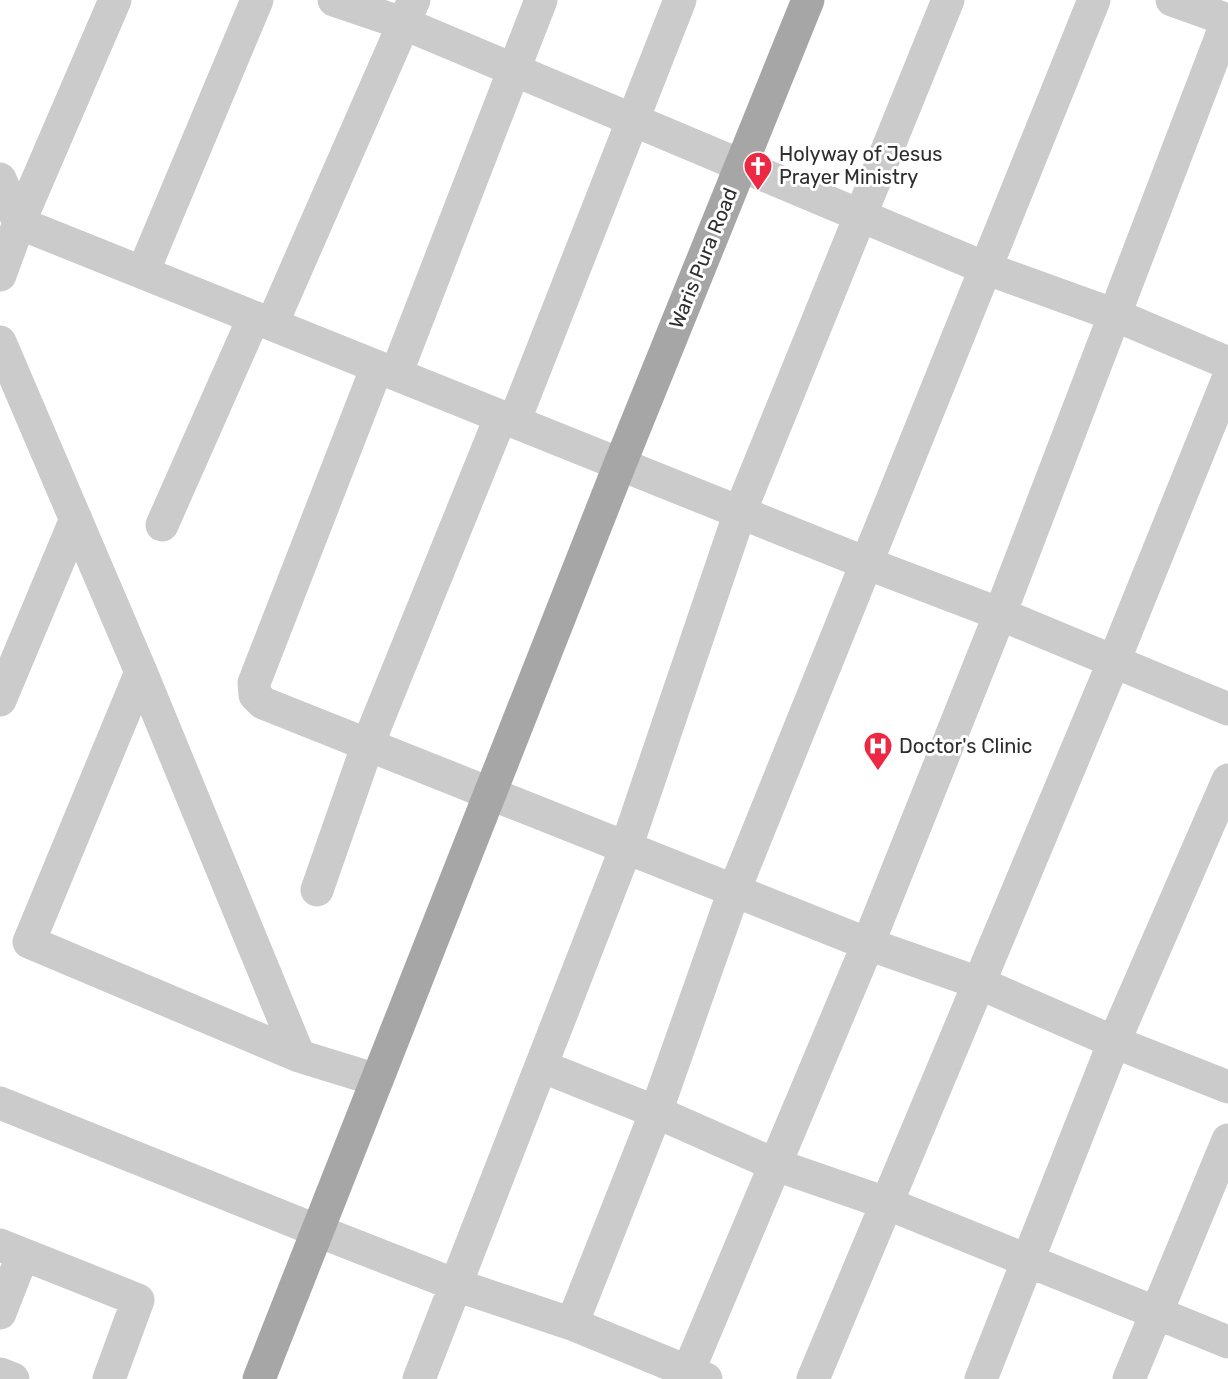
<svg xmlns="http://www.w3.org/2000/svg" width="1228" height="1379" font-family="Rubik,sans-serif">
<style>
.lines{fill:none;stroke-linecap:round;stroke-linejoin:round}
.minor{stroke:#cbcbcb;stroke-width:33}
.major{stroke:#a6a6a6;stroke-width:33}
.labels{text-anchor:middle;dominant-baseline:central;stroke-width:6;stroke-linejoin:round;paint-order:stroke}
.poi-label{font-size:20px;fill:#2e2e2e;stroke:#fff;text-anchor:start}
.street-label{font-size:20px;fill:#2e2e2e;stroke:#fff}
</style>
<rect width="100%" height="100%" fill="#fff"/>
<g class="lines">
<path class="minor" d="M334,0L405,24L985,268L1115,315L1228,363
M1172,0L1228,20
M0,179L19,223L866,563L1000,614L1228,709
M143,272L257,0
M0,275L19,223L115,0
M272,324L414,0
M0,342L141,672L299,1056L377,1080
M377,367L254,683L255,695L263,703L868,944L979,983L1114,1042L1228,1087
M396,374L541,0
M514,422L680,0
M162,525L254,317
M141,672L29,942L299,1056
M0,700L76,519
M317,890L368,744L501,416
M541,1066L656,1112L776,1165L886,1203L1228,1342
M0,1103L318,1231L456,1285L572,1324L706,1379
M0,1245L138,1300L109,1379
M0,1313L23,1254
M572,1324L656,1112L734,891L1094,0
M0,1374L13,1379
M419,1379L626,848L740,512L948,0
M685,1379L868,944L1000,614L1228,19
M813,1379L1114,661L1228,379
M981,1379L1114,1042L1228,780
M1129,1379L1228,1140"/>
<path class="major" d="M259,1379L620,464L808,0"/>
</g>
<defs>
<g id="church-pin" transform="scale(1.5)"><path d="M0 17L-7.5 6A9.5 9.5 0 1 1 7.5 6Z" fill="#ec2843" stroke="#fff"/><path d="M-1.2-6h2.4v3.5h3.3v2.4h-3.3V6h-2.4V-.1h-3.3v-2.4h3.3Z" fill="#fff"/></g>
<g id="hospital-pin" transform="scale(1.5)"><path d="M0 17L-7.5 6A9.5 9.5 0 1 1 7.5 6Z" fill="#ec2843" stroke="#fff"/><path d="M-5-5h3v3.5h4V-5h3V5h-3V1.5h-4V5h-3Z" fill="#fff"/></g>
</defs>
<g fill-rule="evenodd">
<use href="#church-pin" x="758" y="166"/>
<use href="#hospital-pin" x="878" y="746"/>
</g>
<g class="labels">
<g class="poi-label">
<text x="779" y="154">Holyway of Jesus<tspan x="779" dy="23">Prayer Ministry</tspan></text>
<text x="899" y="746">Doctor's Clinic</text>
</g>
<g class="street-label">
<text transform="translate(703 258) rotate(-68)">Waris Pura Road</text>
</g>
</g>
</svg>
